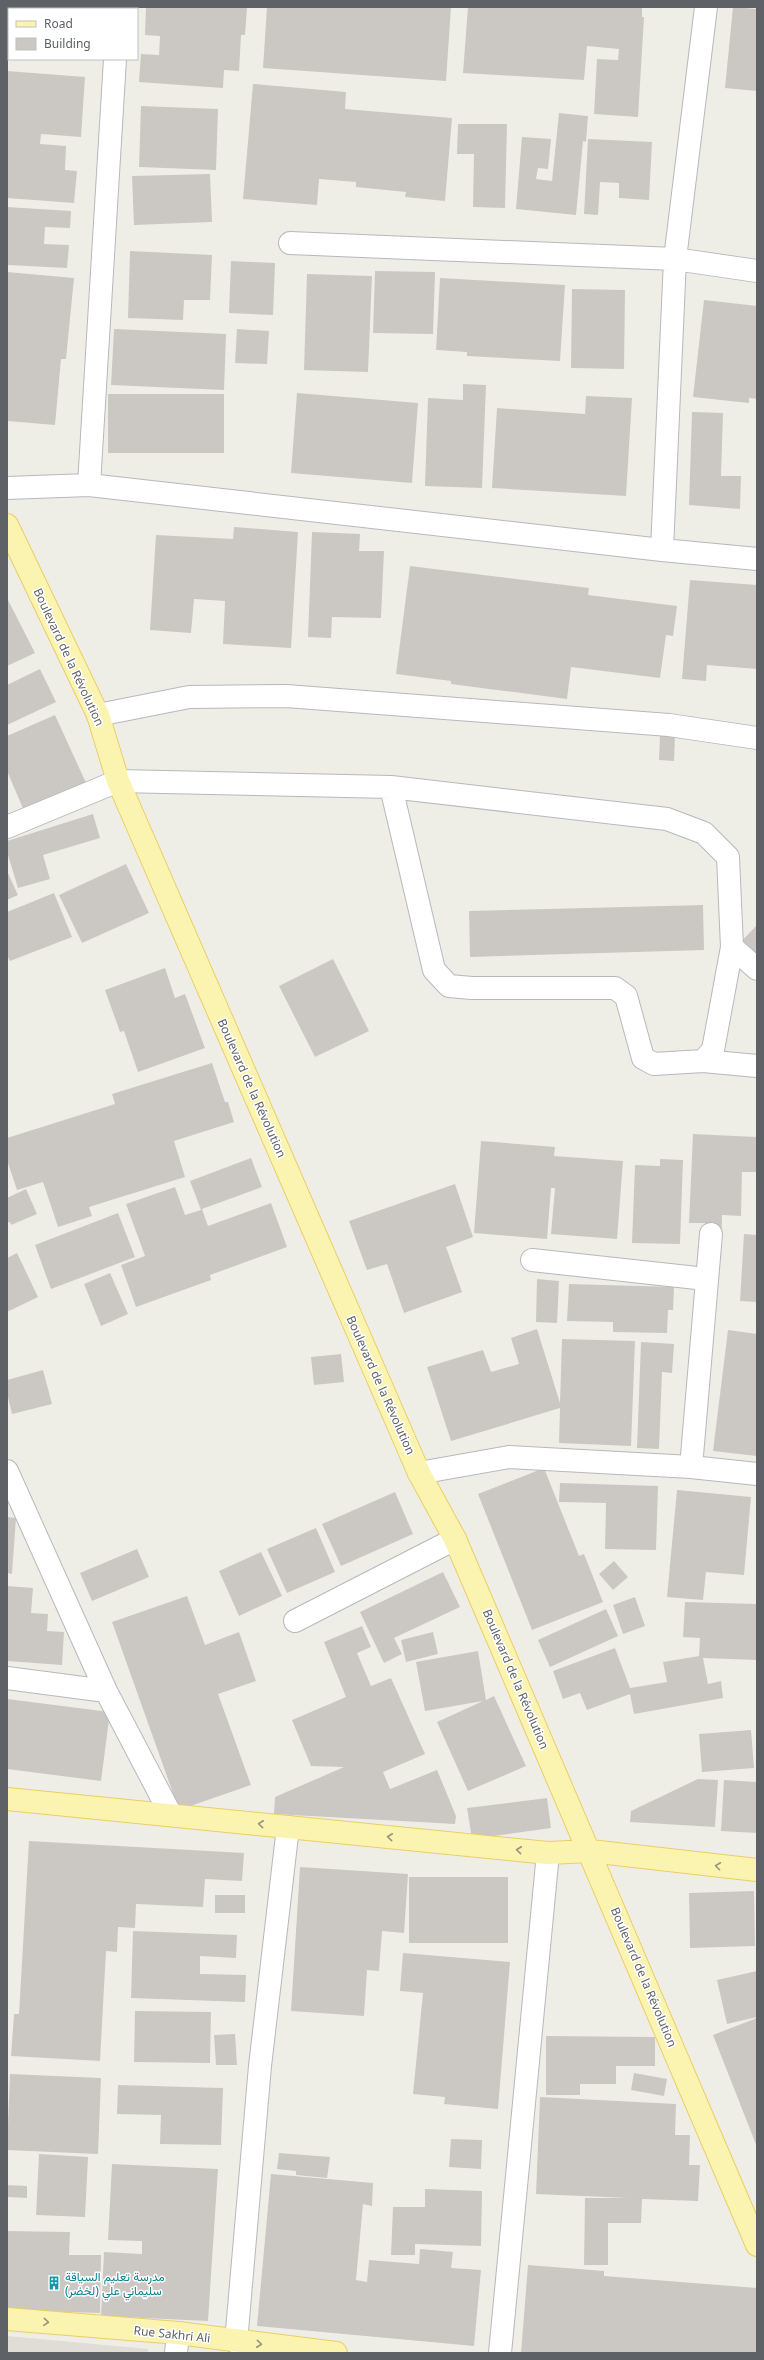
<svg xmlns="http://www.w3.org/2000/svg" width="764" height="2360" font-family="'Noto Sans',Vazirmatn,sans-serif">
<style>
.education{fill:#dfddd5}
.building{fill:#cbc8c4}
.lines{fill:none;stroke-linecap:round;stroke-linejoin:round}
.minor-casing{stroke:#b6b8bc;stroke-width:24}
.major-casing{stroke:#eace65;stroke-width:24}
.minor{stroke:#fff;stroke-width:22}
.major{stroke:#fbf4b0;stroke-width:22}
.oneway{stroke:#959480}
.labels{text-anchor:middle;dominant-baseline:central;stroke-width:3;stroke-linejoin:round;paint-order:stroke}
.street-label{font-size:12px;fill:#5e6166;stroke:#fff}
.culture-label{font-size:12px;fill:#0d838f;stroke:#fff;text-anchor:start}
</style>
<rect width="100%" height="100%" fill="#efeee6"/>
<path class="education" d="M7,2336L148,2349V2353H7Z"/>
<path class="building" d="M7,7H63V9H9V44H7Z
M146,7H247L245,35H241L239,71L224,70L223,88L139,82L141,54L159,55L160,36L145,35Z
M267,7H451L446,81L263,68Z
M468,7H642V17H644L638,117L594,114L597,59L618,60L619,49L587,46L584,80L463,73Z
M733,7L757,9V91L725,88Z
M7,71L85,77L81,137L41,134L40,144L66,146L65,170L77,171L74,203L7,198Z
M253,84L346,92L345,109L452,118L445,201L405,197L406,192L356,187V182L319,179L317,205L243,199Z
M141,106L218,109L216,170L139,167Z
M559,113L588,116L586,142L583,141L576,215L516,209L522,137L551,139L548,169L538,168L536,179L552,181Z
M458,124H507L505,208L473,207L474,154H457Z
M588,139L652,142L649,200L619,198V183L600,182L598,215L584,214Z
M210,174L212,222L134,225L132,176Z
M7,207L71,211L70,228L45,227L44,244L69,245L67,268L7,265Z
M130,251L212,255L210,300H184L183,320L128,318Z
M231,261L275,263L273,315L229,313Z
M375,271L435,272L433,334L373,333Z
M7,272L74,278L66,359H61L55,425L7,421Z
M307,274L372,276L368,372L304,370Z
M440,278L565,285L560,361L467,356V352L436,350Z
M572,289L625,290L624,369L571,368Z
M704,300L757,306V399L749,398V403L693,397Z
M114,329L226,334L224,390L111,385Z
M237,329L269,331L267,364L235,363Z
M463,384L486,385L482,488L425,486L428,398L463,400Z
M297,393L418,403L412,483L291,473Z
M108,394H224V453H108Z
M586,396L632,398L626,496L492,488L497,408L585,414Z
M692,412L723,413L721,476H741L740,509L689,505Z
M234,527L298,532L291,648L223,644L225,601L194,599L191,633L150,630L156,535L233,539Z
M312,532L360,534L359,551H384L381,618L332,617L331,638L308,637Z
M410,566L589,588L588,595L677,606L673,636L666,635L660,678L571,667L567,699L451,684V681L396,674Z
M690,580L757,585V669L707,665L706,681L682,679Z
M7,598L35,653L7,666Z
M40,669L56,702L7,725V685Z
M55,715L87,785L25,813L7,771V736Z
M660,735H675L674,761L659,760Z
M93,814L100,838L43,855L50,879L18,888L7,852V841Z
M126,864L149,913L82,943L59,895Z
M7,871L18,895L7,900Z
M54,893L72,937L10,961L7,955V912Z
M703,905L704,950L470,957L469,911Z
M757,925V970L735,948Z
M333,959L369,1031L315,1057L279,986Z
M165,968L175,998L185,994L205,1048L138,1072L124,1031L120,1032L105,990Z
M212,1063L225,1102H228L234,1122L174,1141L185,1177L89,1207L92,1216L58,1227L43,1182L17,1190L7,1160V1138L115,1104L112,1094Z
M693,1134L757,1137V1172H742L741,1216L722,1215L721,1259H704L705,1223H689Z
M481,1141L555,1147L554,1156L623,1161L617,1239L551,1234L555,1188H551L547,1239L474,1233Z
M251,1158L262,1187L202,1209L208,1226L271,1203L287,1247L210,1275L211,1280L136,1307L121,1265L145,1256L126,1204L175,1187L185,1215L201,1210L190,1181Z
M660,1159L683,1160L680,1244L632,1243L635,1165L660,1166Z
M455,1184L473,1237L446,1247L462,1292L404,1313L387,1264L367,1270L349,1221Z
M26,1189L37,1214L11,1225L10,1222L7,1223V1198Z
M118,1213L135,1257L51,1289L35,1245Z
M744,1234L757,1235V1302L740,1301Z
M17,1253L38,1297L7,1312V1258Z
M110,1273L128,1314L101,1326L84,1284Z
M537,1279L559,1281L557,1323L536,1322Z
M569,1284L674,1287L673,1310H668L667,1333L613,1332V1322L567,1321Z
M537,1329L560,1403L562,1339L635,1341L631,1446L559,1443L560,1408L451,1441L427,1367L483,1350L491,1372L519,1364L511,1338Z
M728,1330L757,1334V1456L713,1451Z
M641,1342L674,1344L672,1373L662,1372L659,1449L637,1448Z
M341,1354L344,1382L314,1385L311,1357Z
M43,1370L52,1404L12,1414L7,1393V1380Z
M544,1468L579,1556L584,1554L603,1602L532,1630L478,1494Z
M560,1483L658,1486L656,1550L605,1549L606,1503L559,1502Z
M677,1490L751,1497L744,1575L706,1572L703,1600L667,1597Z
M395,1492L413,1534L341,1566L322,1524Z
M7,1517L16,1518L12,1574L7,1573Z
M316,1528L335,1572L287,1593L267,1549Z
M137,1549L149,1577L92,1601L80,1573Z
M261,1552L282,1596L239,1616L219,1571Z
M614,1561L628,1577L613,1590L599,1574Z
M443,1572L460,1607L394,1638L402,1654L384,1663L360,1612Z
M7,1586L33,1588L31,1613L48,1614L47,1631L64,1632L62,1665L7,1661Z
M187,1596L205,1645L239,1632L256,1681L218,1694L251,1785L179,1810L112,1622Z
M635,1597L645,1626L623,1634L613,1605Z
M685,1602L757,1604V1660L703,1658L708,1684L721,1681L723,1698L634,1714L630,1694L587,1710L580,1693L563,1699L553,1671L615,1648L630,1688L667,1682L663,1662L699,1656L700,1638L683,1637Z
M606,1609L618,1636L550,1667L538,1640Z
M362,1626L371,1647L357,1653L371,1686L391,1678L425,1754L383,1772L390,1789L437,1770L456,1816L455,1824L274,1814L275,1797L344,1767L311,1766L292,1720L346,1697L324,1642Z
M433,1632L438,1654L406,1662L401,1640Z
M478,1651L486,1700L494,1696L526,1766L468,1791L437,1722L483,1701L425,1711L416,1662Z
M7,1699L110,1712L101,1781L7,1769Z
M751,1730L754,1768L702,1772L699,1734Z
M698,1779L718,1780L715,1827L630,1822L631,1811Z
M724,1780L757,1782V1833L721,1831Z
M547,1798L551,1828L472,1839L467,1808Z
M29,1841L244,1853L242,1881L205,1879L203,1907L136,1904L135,1928L118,1927L117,1952L106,1951L100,2061L11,2056L14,2014H19Z
M300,1867L408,1874L404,1933L382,1931L379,1971L367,1970L364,2016L291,2011Z
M409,1877H508V1943H409Z
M754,1891L755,1946L690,1948L689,1893Z
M215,1895H245V1913H215Z
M133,1931L237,1935L236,1958L200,1956V1974L246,1975L245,2002L131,1998Z
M403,1953L510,1962L498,2109L444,2104L445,2097L413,2094L423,1993L400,1991Z
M757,1971V2017L727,2024L717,1980Z
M135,2011L211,2012L210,2063L134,2062Z
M757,2018V2147L713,2035Z
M235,2034L237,2065H216L214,2035Z
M546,2036L655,2037V2066H616V2084H580V2095H546Z
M634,2073L667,2079L664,2096L631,2090Z
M10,2074L101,2078L98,2154L7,2150Z
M118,2085L223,2088L221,2145L160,2144L161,2115L117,2114Z
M540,2097L676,2104L675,2135H690L689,2165H700L698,2201L642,2199L641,2223H608V2265H584L585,2198H628L536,2194Z
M451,2139L482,2140L481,2169L449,2167Z
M279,2153L330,2157L327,2178L296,2175V2171L277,2169Z
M39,2154L88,2157L85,2217L36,2215Z
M112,2164L218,2169L208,2321L101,2316L104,2252L142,2254V2241L108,2240Z
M271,2174L373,2183L372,2206L363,2204L356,2280L367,2282L369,2260L419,2264L420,2249L453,2252L451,2268L481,2270L474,2346L257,2326Z
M7,2185L27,2186V2198L7,2197Z
M425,2189L482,2191L481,2246L415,2244V2255H391L393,2207H425Z
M7,2231L70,2232L69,2255H101L100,2313L7,2310Z
M528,2265L604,2271V2276L757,2288V2353H521Z"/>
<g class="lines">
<g class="minor-casing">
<path id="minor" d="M118,9L119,7
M290,243L675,259L757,271
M89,485L115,59
M7,488L89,485L662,550L757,559
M662,550L675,259L706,7
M98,715L189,697L286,696L669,725L757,738
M7,827L118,781L391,787L667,819L704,833L728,857L732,947L713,1050L703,1061L654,1064L643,1058L626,996L615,988H472L449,986L434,970L391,787
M732,947L757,969
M703,1061L757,1066
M532,1260L706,1279
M691,1467L711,1234
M7,1471L106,1691L171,1815
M419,1473L509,1457L691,1467L757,1474
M295,1621L455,1539
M7,1678L106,1691
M236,2342L260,2066L288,1827
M176,2353L178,2333
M500,2353L548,1853"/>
</g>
<g class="major-casing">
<path id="major" d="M7,525L98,715L118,781L419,1473L455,1539L757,2245
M7,1799L548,1853L590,1851L757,1870
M7,2319L178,2333L336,2353"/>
</g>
<use href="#minor" class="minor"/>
<use href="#major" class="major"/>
</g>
<defs><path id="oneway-chevron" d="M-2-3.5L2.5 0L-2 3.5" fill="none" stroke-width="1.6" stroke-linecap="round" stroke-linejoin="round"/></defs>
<g class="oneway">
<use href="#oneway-chevron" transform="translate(261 1824) rotate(-174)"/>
<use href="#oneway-chevron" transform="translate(390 1837) rotate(-174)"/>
<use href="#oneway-chevron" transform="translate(519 1850) rotate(-174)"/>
<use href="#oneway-chevron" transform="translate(718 1866) rotate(-173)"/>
<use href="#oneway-chevron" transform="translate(46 2322) rotate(5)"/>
<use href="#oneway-chevron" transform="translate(259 2344) rotate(6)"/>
</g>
<defs>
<g id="building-bare" transform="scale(1.08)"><path d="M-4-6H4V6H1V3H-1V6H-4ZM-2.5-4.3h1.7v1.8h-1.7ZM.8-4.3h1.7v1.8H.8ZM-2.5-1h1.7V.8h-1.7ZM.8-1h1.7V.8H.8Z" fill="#0f9aa8" stroke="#fff" stroke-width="2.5" paint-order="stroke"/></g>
</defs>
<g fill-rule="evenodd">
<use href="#building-bare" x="54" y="2283"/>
</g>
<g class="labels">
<g class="street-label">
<text transform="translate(69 657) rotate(65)">Boulevard de la Révolution</text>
<text transform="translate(252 1088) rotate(66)">Boulevard de la Révolution</text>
<text transform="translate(381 1385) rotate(66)">Boulevard de la Révolution</text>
<text transform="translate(516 1679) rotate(67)">Boulevard de la Révolution</text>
<text transform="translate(644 1977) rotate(67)">Boulevard de la Révolution</text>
<text transform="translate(172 2334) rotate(6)">Rue Sakhri Ali</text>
</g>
<g class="culture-label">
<text x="65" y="2276">مدرسة تعليم السياقة<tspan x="65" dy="14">سليماني علي (لخضر)</tspan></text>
</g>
</g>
<rect width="764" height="2360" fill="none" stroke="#5e6166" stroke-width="16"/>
<rect x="8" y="8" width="130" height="52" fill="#ffffff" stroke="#bfc0c2"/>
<rect x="16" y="21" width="20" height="6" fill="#fbf4b0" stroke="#bfc0c2"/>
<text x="44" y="28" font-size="12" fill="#5e6166">Road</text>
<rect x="16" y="38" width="20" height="12" fill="#cbc8c4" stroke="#bfc0c2"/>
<text x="44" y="48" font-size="12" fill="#5e6166">Building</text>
</svg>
